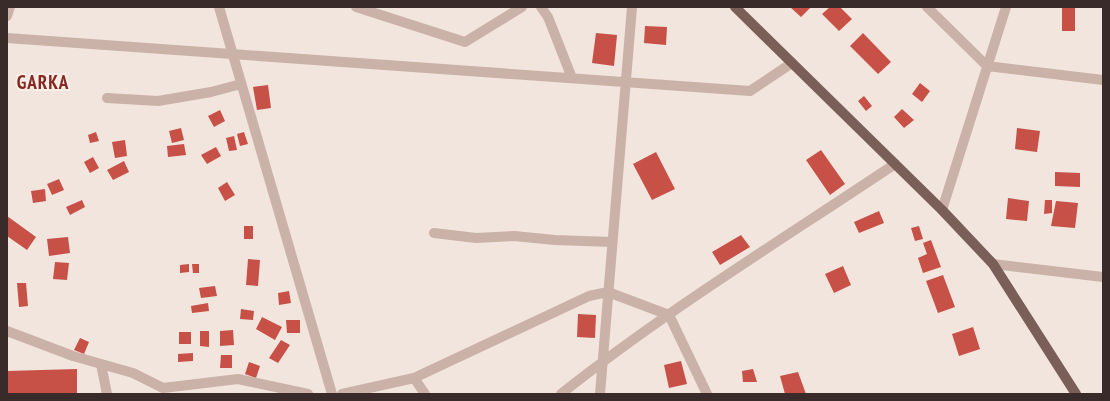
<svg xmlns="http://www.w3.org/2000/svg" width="1110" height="401" font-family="'PT Sans Narrow',sans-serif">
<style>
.building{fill:#c75047}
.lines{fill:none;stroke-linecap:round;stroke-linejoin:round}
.minor{stroke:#cbb2a8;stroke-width:10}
.tertiary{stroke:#cbb2a8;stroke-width:10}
.primary{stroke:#7a5f59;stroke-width:10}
.labels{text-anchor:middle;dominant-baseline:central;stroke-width:4;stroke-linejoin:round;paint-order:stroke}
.district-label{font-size:19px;font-weight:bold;letter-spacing:1px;fill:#872821;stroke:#faefe9}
</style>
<rect width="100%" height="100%" fill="#f2e5dd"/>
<path class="building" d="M790,7H811L801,17Z
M830,7H840L852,19L839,31L822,14Z
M1062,7H1075V31H1062Z
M645,26L667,27L666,45L644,43Z
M596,33L617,35L614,66L592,63Z
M863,33L891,62L878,74L850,46Z
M920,83L930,91L922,102L912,94Z
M268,85L271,108L257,110L253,87Z
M864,96L872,106L866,111L858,101Z
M902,109L914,120L904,128L894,117Z
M220,110L225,121L214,127L208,116Z
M181,128L184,140L172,143L169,131Z
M1017,128L1040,131L1037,152L1015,149Z
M96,132L99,141L90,143L88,135Z
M244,132L248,144L240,146L237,134Z
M234,136L237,150L229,151L226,138Z
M125,140L127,156L115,158L112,142Z
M184,144L186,155L168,157L167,146Z
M216,147L221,156L207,164L201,155Z
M821,150L845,184L830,195L806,160Z
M656,152L675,189L652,200L633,164Z
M93,157L99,168L90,173L84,162Z
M124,161L129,172L113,180L107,170Z
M1055,172L1080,173V187L1055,186Z
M59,179L64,190L52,195L47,184Z
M227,182L235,195L225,201L218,188Z
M45,189L46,201L33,203L31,191Z
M1008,198L1029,201L1027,221L1006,219Z
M82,200L85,207L70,215L66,207Z
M1045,200H1052V213L1044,214Z
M1056,201L1078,203L1075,228L1051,226Z
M879,211L884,223L859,233L854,222Z
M7,216L36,237L27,250L7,236Z
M244,226H253V239H244Z
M919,226L923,239L915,241L911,228Z
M741,235L750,247L720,265L712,252Z
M68,237L70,253L49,256L47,239Z
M931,240L941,267L923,273L918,258L927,254L923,243Z
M248,259L260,260L258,286L246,285Z
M55,262L69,263L67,280L53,279Z
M189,264V272L180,273V265Z
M192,264H199V273H193Z
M843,266L851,285L834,293L825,274Z
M943,275L955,307L938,313L926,281Z
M17,283H26L28,306L19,307Z
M215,286L217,296L201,298L199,288Z
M289,291L291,303L279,305L278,293Z
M208,303L209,311L192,313L191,306Z
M241,309L254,311L253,320L240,319Z
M578,314L596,315L595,338L577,337Z
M262,317L282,327L275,340L256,329Z
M286,320H300V333H287Z
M973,327L980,349L959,356L952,334Z
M233,330L234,345L220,346V331Z
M200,331H209V347L200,346Z
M179,332H191V344H179Z
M80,338L89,342L84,354L74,350Z
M281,340L290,345L278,363L269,358Z
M193,353V361L178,362V354Z
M221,355H232V368H220Z
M681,361L687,384L669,388L664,365Z
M249,362L260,366L256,378L245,374Z
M77,369V394H7V371Z
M753,369L757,382H743L742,371Z
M798,372L806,394H785L780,376Z"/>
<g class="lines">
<path class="minor" d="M356,7L465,42L522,7
M541,7L548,17L572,78
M927,7L987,66L1103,80
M7,16L10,7
M7,38L750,91L792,63
M107,98L158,101L211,92L241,84
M942,210L1006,7
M434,233L476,238L514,236L555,240L612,242
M7,331L73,356L133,373L163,388L238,379L308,394
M101,364L107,394
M414,378L425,394
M342,394L414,378L589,296L608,292L669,315L707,394
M561,394C667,310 783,239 895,164
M600,394L632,7"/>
<path class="tertiary" d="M219,7L332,394
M993,264L1103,277"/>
<path class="primary" d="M735,7L942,210L993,264L1076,394"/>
</g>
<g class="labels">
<g class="district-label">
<text x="43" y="82">GARKA</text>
</g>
</g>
<rect width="1110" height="401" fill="none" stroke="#382b29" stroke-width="16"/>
</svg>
